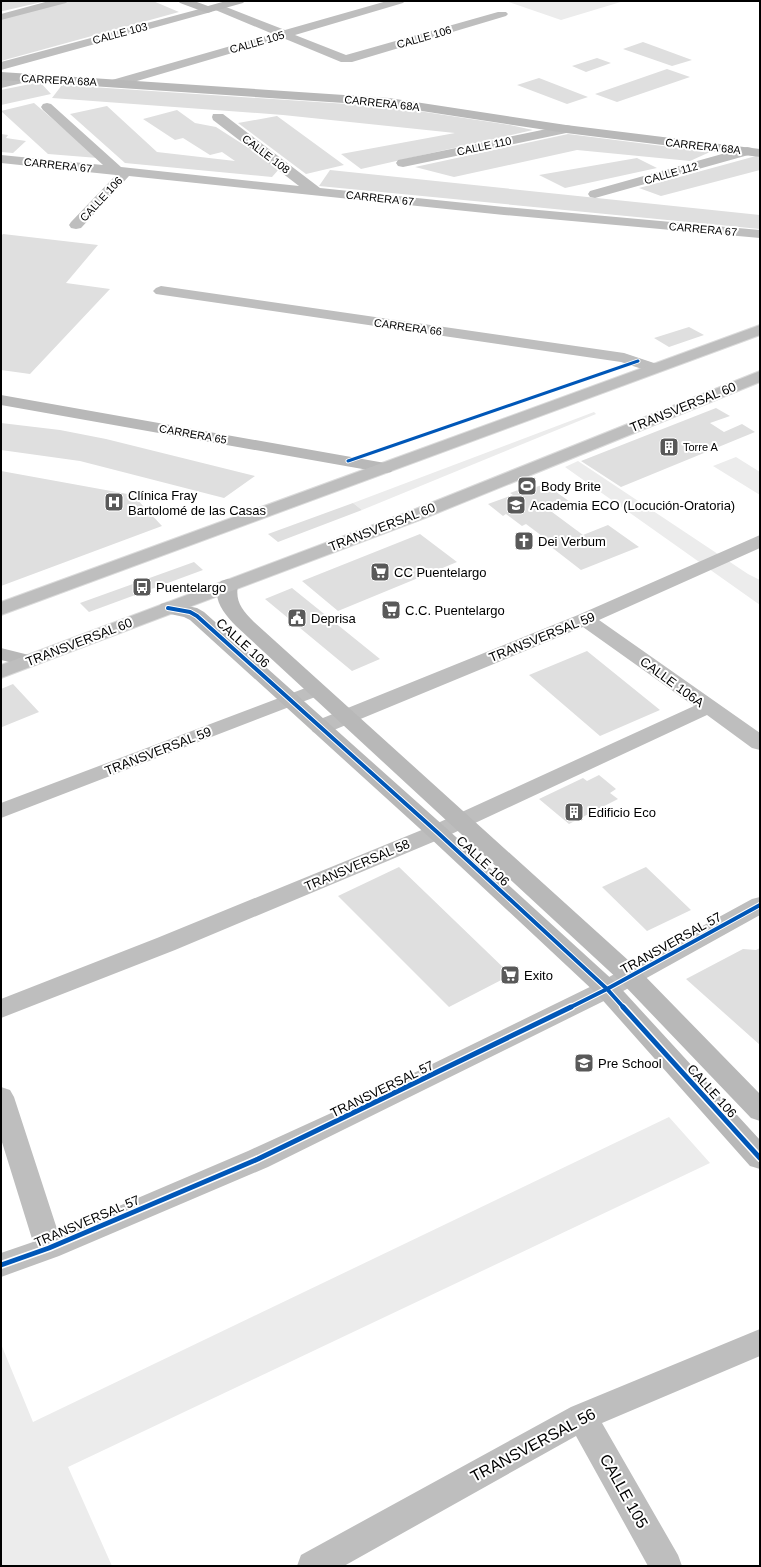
<svg xmlns="http://www.w3.org/2000/svg" width="761" height="1567" font-family="Arial,sans-serif">
<style>
.green{fill:#ececec}
.building{fill:#dfdfdf}
.lines{fill:none;stroke-linecap:round;stroke-linejoin:round}
.primary-casing{stroke:#dbdbdb;stroke-width:2}
.street{fill:#bebebe;fill-rule:evenodd}
.secondary{fill:#b8b8b8;fill-rule:evenodd}
.primary{fill:#bebebe;fill-rule:evenodd}
.cycleway-far2-casing{stroke:#fff;stroke-width:5}
.cycleway-far1-casing{stroke:#fff;stroke-width:6}
.cycleway-casing{stroke:#fff;stroke-width:8}
.cycleway-far2{stroke:#0057b8;stroke-width:3}
.cycleway-far1{stroke:#0057b8;stroke-width:4}
.cycleway{stroke:#0057b8;stroke-width:5}
.labels{text-anchor:middle;dominant-baseline:central;stroke-width:4;stroke-linejoin:round;paint-order:stroke}
.far-street-label{font-size:11px;fill:#000;stroke:#fff}
.far-poi-label{font-size:11px;fill:#000;stroke:#fff;text-anchor:start}
.street-label{font-size:13px;fill:#000;stroke:#fff}
.poi-label{font-size:13px;fill:#000;stroke:#fff;text-anchor:start}
.near-street-label{font-size:16px;fill:#000;stroke:#fff}
</style>
<rect width="100%" height="100%" fill="#fff"/>
<path class="green" d="M506,1H624L561,20Z
M594,412L596,414L362,510L353,503Z
M736,457L760,472V495L713,466Z
M578,461L748,574L760,580V605L565,467Z
M669,1117L710,1163L68,1467L112,1566H1V1344L33,1422Z"/>
<path class="building" d="M1,1H42V2L3,11H1Z
M70,1H153L179,12L1,61V19Z
M643,42L692,60L672,66L623,49Z
M597,58L611,63L586,72L572,66Z
M667,69L690,77L617,102L595,94Z
M539,78L588,97L567,104L517,85Z
M40,82L51,94L1,105V90Z
M62,85L392,107L510,125L533,130L361,169L341,154L455,133L283,115L52,98Z
M34,103L98,158L48,154L1,111Z
M107,106L157,152L235,161L222,152L210,155L183,138L175,140L143,119L177,110L195,123L216,127L280,168L272,177L125,163L70,114Z
M277,116L344,165L306,174L238,123Z
M1,134L8,135L6,138L26,141L13,153L1,152Z
M568,134L710,152L690,161L577,150L454,177L415,167Z
M756,156L760,157V170L661,196L639,188Z
M637,158L657,168L565,188L539,175Z
M330,170L760,215V229L319,186Z
M3,234L98,245L66,283L110,289L30,374L1,370V236Z
M689,327L704,335L669,347L654,338Z
M716,408L730,416L710,423L724,432L742,424L755,432L621,487L581,461Z
M1,423L60,430L106,439L255,476L224,498L80,461L1,450Z
M1,471L133,495L162,526L1,586Z
M545,484L573,504L552,512L583,535L608,525L639,547L581,570L550,546L554,545L526,524L522,526L506,514L503,516L488,504L513,495L510,493L521,489L524,491Z
M353,503L362,510L278,542L268,534Z
M420,534L457,562L338,611L302,581Z
M194,562L203,570L89,612L80,603Z
M292,588L380,659L352,671L265,599Z
M587,651L660,710L600,736L529,675Z
M13,684L39,712L2,727L1,689Z
M599,775L616,789L610,793L618,799L569,824L539,799L583,778L587,781Z
M399,867L511,975L449,1007L338,896Z
M646,867L691,910L647,931L602,887Z
M760,948V1045L686,979L743,949L756,950Z"/>
<g class="lines">
<g class="primary-casing">
<path id="primary" d="M760,325V335L1,615V602Z
M760,371V382L425,518L1,678V665L413,510Z"/>
</g>
<path class="street" d="M49,1H68L66,3L1,20V14Z
M387,1H405L403,3L295,35L346,55L498,12H506L508,14L506,16L352,62H341L283,38L120,86H112L110,83L112,80L273,34L213,9L211,7L213,5H221L285,30Z
M207,7L211,8L213,10L211,12L1,70V62Z
M27,74L31,75L33,78L31,81L1,88V80Z
M47,103L51,104L121,167L299,186L213,120L212,117L213,114H223L320,188L504,207L760,230V238L504,215L129,176L81,228L76,229L71,228L69,225L71,222L116,175L1,163V155L103,165L43,110L41,107L43,104Z
M566,125L571,126L573,129L571,132L403,167L398,166L396,163L398,160L403,159Z
M747,147L752,148L754,151L752,154L595,198L590,197L588,194L590,191Z
M161,286L624,353L660,365L662,368L660,371L654,373L621,362L156,294L153,291L156,288Z
M760,535V548L599,620L760,733V750L752,748L707,715L445,837L175,950L1,1018V999L157,938L429,827L694,706L583,627L329,732L321,734L313,732L310,727L313,722L578,615Z
M316,684L323,686L326,690L323,694L1,818V803Z
M760,897V915L616,995L268,1167L59,1256L1,1277V1253L33,1242L1,1139V1087L10,1090L14,1097L58,1232L248,1151L340,1109L598,983L752,899Z
M760,1329V1356L602,1423L678,1555L682,1566H648L576,1436L344,1566H297L301,1555L571,1407Z"/>
<path class="secondary" d="M178,1H194L208,6L226,1H245L243,3L207,13L180,3Z
M1,72L389,98L566,125L760,149V157L566,133L389,106L1,80Z
M1,395L385,463L391,464L394,468L391,472L385,473L1,405Z
M228,579L235,581L238,585C235,602 242,610 254,622L639,970L760,1094V1121L751,1118L621,982L236,626C224,614 210,597 221,581Z
M168,602L197,608L204,612L445,827L616,983L760,1140V1169L750,1166L598,995L429,837L190,620L184,617L161,612L158,608L161,604Z
M1,648L37,657L40,661L37,665L30,667L1,660Z"/>
<use href="#primary" class="primary"/>
<g class="cycleway-far2-casing">
<path id="cycleway-far2" d="M348,461L638,361"/>
</g>
<g class="cycleway-far1-casing">
<path id="cycleway-far1" d="M168,608L190,612L197,616L437,832L607,989L624,1008
M569,1008L607,989L760,905"/>
</g>
<g class="cycleway-casing">
<path id="cycleway" d="M623,1007L760,1158
M1,1265L49,1248L258,1159L571,1007"/>
</g>
<use href="#cycleway-far2" class="cycleway-far2"/>
<use href="#cycleway-far1" class="cycleway-far1"/>
<use href="#cycleway" class="cycleway"/>
</g>
<defs>
<g id="building-square" transform="scale(1)"><rect x="-9" y="-9" width="18" height="18" rx="4" fill="#595959" stroke="#fff"/><path d="M-4-6H4V6H1V3H-1V6H-4ZM-2.5-4.3h1.7v1.8h-1.7ZM.8-4.3h1.7v1.8H.8ZM-2.5-1h1.7V.8h-1.7ZM.8-1h1.7V.8H.8Z" fill="#fff"/></g>
<g id="stadium-square" transform="scale(1)"><rect x="-9" y="-9" width="18" height="18" rx="4" fill="#595959" stroke="#fff"/><path d="M0-5a6.5 5 0 1 0 0 10a6.5 5 0 1 0 0-10ZM-3.5-1.8h7v3.6h-7Z" fill="#fff"/></g>
<g id="hospital-square" transform="scale(1)"><rect x="-9" y="-9" width="18" height="18" rx="4" fill="#595959" stroke="#fff"/><path d="M-5-5h3v3.5h4V-5h3V5h-3V1.5h-4V5h-3Z" fill="#fff"/></g>
<g id="school-square" transform="scale(1)"><rect x="-9" y="-9" width="18" height="18" rx="4" fill="#595959" stroke="#fff"/><path d="M0-5L7-2L0 1L-7-2ZM-4 1L0 2.5L4 1V4Q0 6-4 4Z" fill="#fff"/></g>
<g id="church-square" transform="scale(1)"><rect x="-9" y="-9" width="18" height="18" rx="4" fill="#595959" stroke="#fff"/><path d="M-1.2-6h2.4v3.5h3.3v2.4h-3.3V6h-2.4V-.1h-3.3v-2.4h3.3Z" fill="#fff"/></g>
<g id="supermarket-square" transform="scale(1)"><rect x="-9" y="-9" width="18" height="18" rx="4" fill="#595959" stroke="#fff"/><path d="M-6-5.5h2.5l.6 2H6L4.5 2H-2.5L-4.4-4H-6ZM-1.5 3.2a1.3 1.3 0 1 0 .1 0ZM3 3.2a1.3 1.3 0 1 0 .1 0Z" fill="#fff"/></g>
<g id="bus-square" transform="scale(1)"><rect x="-9" y="-9" width="18" height="18" rx="4" fill="#595959" stroke="#fff"/><path d="M-5-6H5V4H4V6H2V4H-2V6H-4V4H-5ZM-3.5-4V0h7V-4ZM-3.5 1.2v1.5H-2V1.2ZM2 1.2v1.5H3.5V1.2Z" fill="#fff"/></g>
<g id="civic-square" transform="scale(1)"><rect x="-9" y="-9" width="18" height="18" rx="4" fill="#595959" stroke="#fff"/><path d="M-.6-6.5H3V-4.5H.6V-3L4-1V1h2V6H-6V1h2V-1L-.6-3ZM-1.2 2.5V6h2.4V2.5Z" fill="#fff"/></g>
</defs>
<g fill-rule="evenodd">
<use href="#building-square" x="669" y="447"/>
<use href="#stadium-square" x="527" y="486"/>
<use href="#hospital-square" x="114" y="502"/>
<use href="#school-square" x="516" y="505"/>
<use href="#church-square" x="524" y="541"/>
<use href="#supermarket-square" x="380" y="572"/>
<use href="#bus-square" x="142" y="587"/>
<use href="#supermarket-square" x="391" y="610"/>
<use href="#civic-square" x="297" y="618"/>
<use href="#building-square" x="574" y="812"/>
<use href="#supermarket-square" x="510" y="975"/>
<use href="#school-square" x="584" y="1063"/>
</g>
<g class="labels">
<g class="far-street-label">
<text transform="translate(120 33) rotate(-15)">CALLE 103</text>
<text transform="translate(424 37) rotate(-16)">CALLE 106</text>
<text transform="translate(257 42) rotate(-16)">CALLE 105</text>
<text transform="translate(59 80) rotate(3)">CARRERA 68A</text>
<text transform="translate(382 103) rotate(6)">CARRERA 68A</text>
<text transform="translate(484 146) rotate(-12)">CALLE 110</text>
<text transform="translate(703 146) rotate(6)">CARRERA 68A</text>
<text transform="translate(266 154) rotate(37)">CALLE 108</text>
<text transform="translate(58 165) rotate(6)">CARRERA 67</text>
<text transform="translate(671 173) rotate(-16)">CALLE 112</text>
<text transform="translate(380 198) rotate(6)">CARRERA 67</text>
<text transform="translate(101 199) rotate(-47)">CALLE 106</text>
<text transform="translate(703 229) rotate(5)">CARRERA 67</text>
<text transform="translate(408 327) rotate(8)">CARRERA 66</text>
<text transform="translate(193 434) rotate(10)">CARRERA 65</text>
</g>
<g class="far-poi-label">
<text x="683" y="447">Torre A</text>
</g>
<g class="street-label">
<text transform="translate(683 407) rotate(-22)">TRANSVERSAL 60</text>
<text transform="translate(382 527) rotate(-21)">TRANSVERSAL 60</text>
<text transform="translate(542 637) rotate(-22)">TRANSVERSAL 59</text>
<text transform="translate(79 642) rotate(-21)">TRANSVERSAL 60</text>
<text transform="translate(243 643) rotate(42)">CALLE 106</text>
<text transform="translate(672 682) rotate(36)">CALLE 106A</text>
<text transform="translate(158 751) rotate(-21)">TRANSVERSAL 59</text>
<text transform="translate(483 861) rotate(43)">CALLE 106</text>
<text transform="translate(357 865) rotate(-23)">TRANSVERSAL 58</text>
<text transform="translate(671 943) rotate(-29)">TRANSVERSAL 57</text>
<text transform="translate(382 1089) rotate(-26)">TRANSVERSAL 57</text>
<text transform="translate(712 1091) rotate(48)">CALLE 106</text>
<text transform="translate(87 1221) rotate(-23)">TRANSVERSAL 57</text>
</g>
<g class="poi-label">
<text x="541" y="486">Body Brite</text>
<text x="128" y="495">Clínica Fray<tspan x="128" dy="15">Bartolomé de las Casas</tspan></text>
<text x="530" y="505">Academia ECO (Locución-Oratoria)</text>
<text x="538" y="541">Dei Verbum</text>
<text x="394" y="572">CC Puentelargo</text>
<text x="156" y="587">Puentelargo</text>
<text x="405" y="610">C.C. Puentelargo</text>
<text x="311" y="618">Deprisa</text>
<text x="588" y="812">Edificio Eco</text>
<text x="524" y="975">Exito</text>
<text x="598" y="1063">Pre School</text>
</g>
<g class="near-street-label">
<text transform="translate(533 1445) rotate(-28)">TRANSVERSAL 56</text>
<text transform="translate(624 1491) rotate(61)">CALLE 105</text>
</g>
</g>
<rect width="761" height="1567" fill="none" stroke="#000000" stroke-width="4"/>
</svg>
